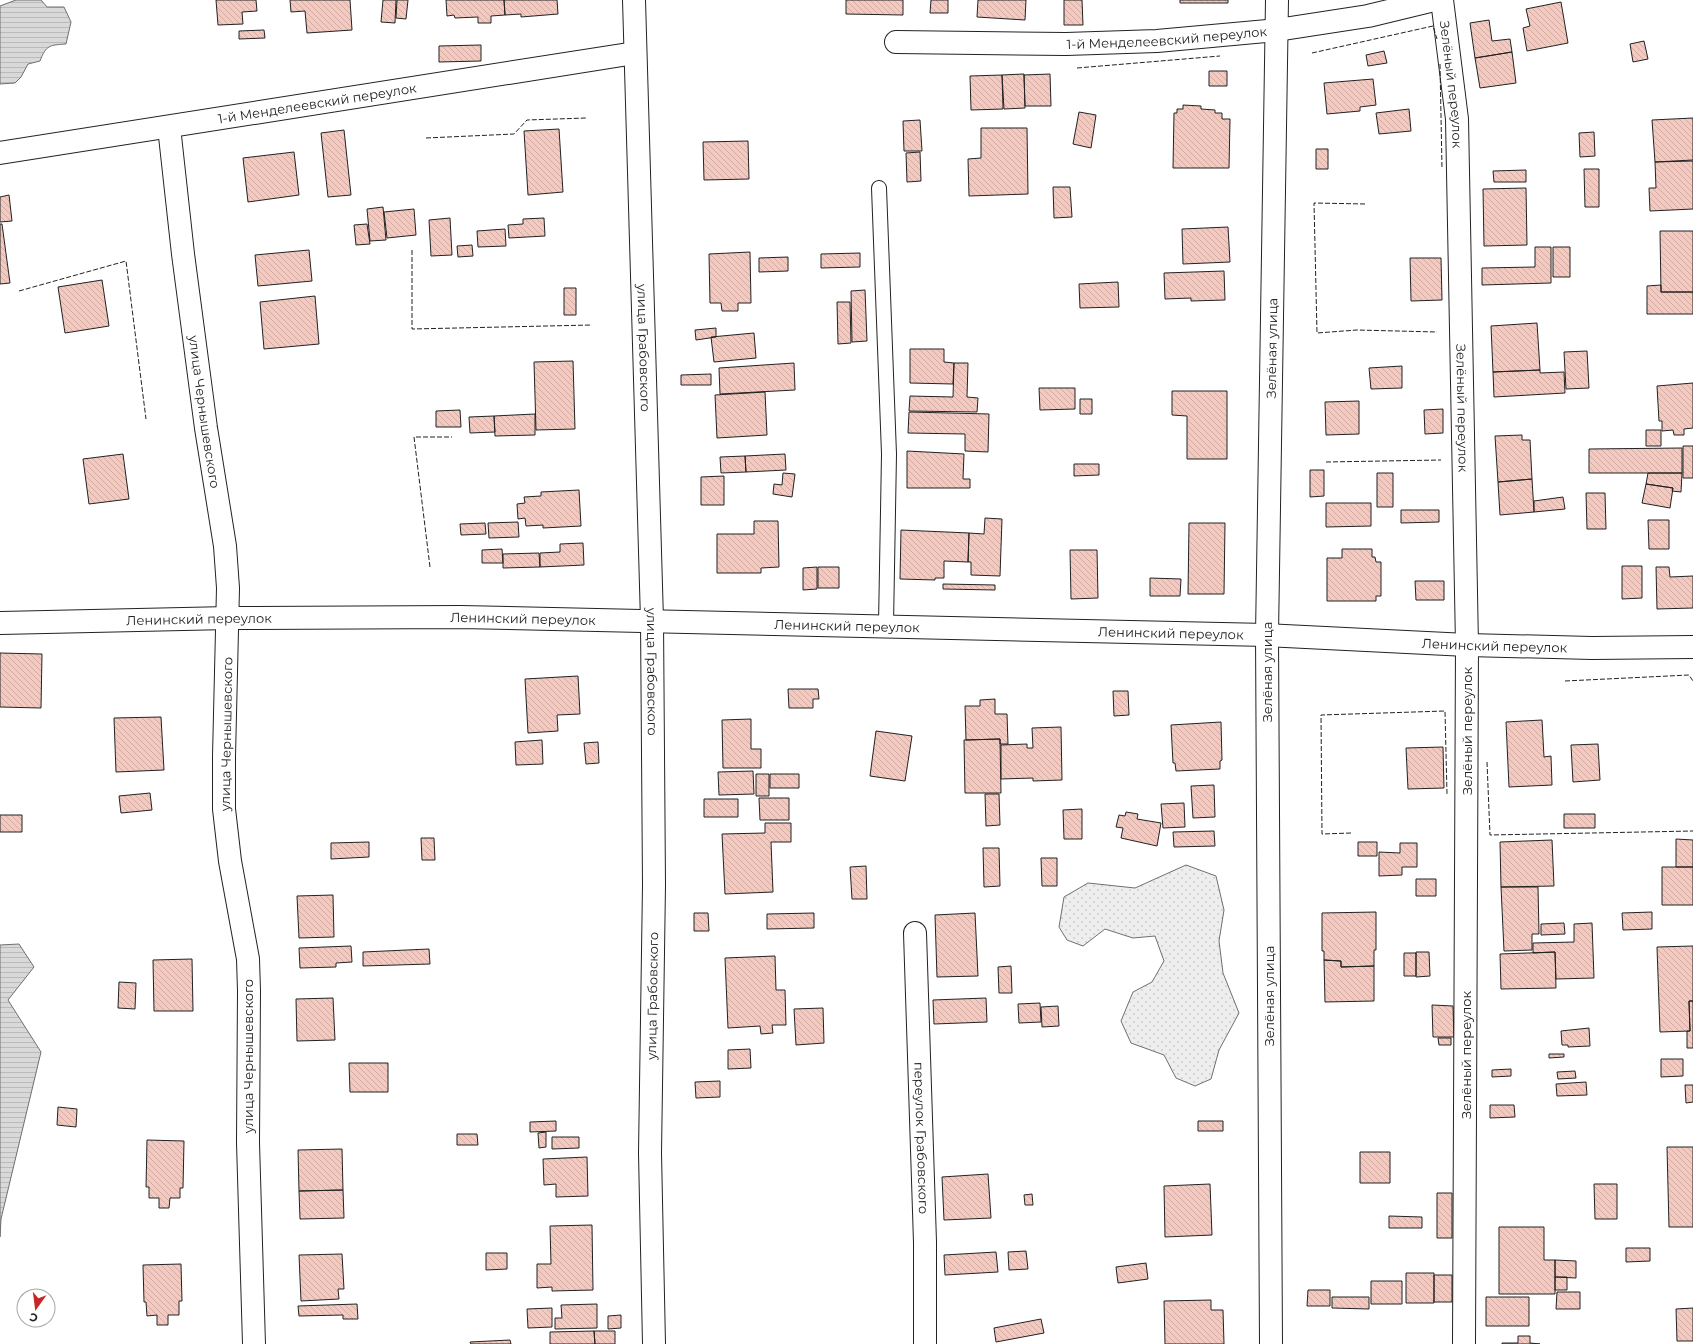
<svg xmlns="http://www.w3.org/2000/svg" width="1693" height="1344" font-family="Montserrat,sans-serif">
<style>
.grass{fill:url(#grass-dots);stroke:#6f6f6f}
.water{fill:url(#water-rules);stroke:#6f6f6f}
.building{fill:url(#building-back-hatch);stroke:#222}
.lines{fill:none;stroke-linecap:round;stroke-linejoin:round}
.lane-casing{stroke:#222;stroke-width:16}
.street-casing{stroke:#222;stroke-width:24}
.lane{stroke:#fff;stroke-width:14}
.street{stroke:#fff;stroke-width:22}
.fence{stroke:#222;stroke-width:1;stroke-dasharray:5 2;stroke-linecap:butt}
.labels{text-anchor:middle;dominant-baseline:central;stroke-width:3;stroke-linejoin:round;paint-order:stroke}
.street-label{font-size:13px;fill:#222;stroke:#fff}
</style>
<defs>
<pattern id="grass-dots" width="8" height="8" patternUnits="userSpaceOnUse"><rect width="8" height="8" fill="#eee"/><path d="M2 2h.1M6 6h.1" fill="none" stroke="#ccc" stroke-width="1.8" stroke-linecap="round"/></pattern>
<pattern id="water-rules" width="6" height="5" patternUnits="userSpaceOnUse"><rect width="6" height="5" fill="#d9d9d9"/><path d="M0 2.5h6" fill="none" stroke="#bababa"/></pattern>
<pattern id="building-back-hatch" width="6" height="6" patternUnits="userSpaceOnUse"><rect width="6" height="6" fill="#f3c9c0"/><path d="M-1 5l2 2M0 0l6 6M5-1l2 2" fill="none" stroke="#d0aca5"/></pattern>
</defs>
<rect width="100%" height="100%" fill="#fff"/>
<path class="grass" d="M1186,865L1216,876L1224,910L1219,941L1223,973L1239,1013L1219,1050L1211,1079L1195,1086L1176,1078L1164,1055L1131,1043L1121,1021L1133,992L1152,982L1164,961L1155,936L1133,938L1105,929L1083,946L1067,940L1059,927L1064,897L1088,883L1135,888Z"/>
<path class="water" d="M16,0H41L47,7H64L71,22L66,44C50,45 46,45 40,61L28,64L21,77L15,83L0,84V6Z
M19,944L34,967L8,1000L41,1052L1,1219L0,1237V945Z"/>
<path class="building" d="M216,0H256L257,11L242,12L243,24L218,25Z
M290,0H350L352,30L307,33L305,11L291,12Z
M383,0H396L395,23L381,22Z
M397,0H408L406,19L396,18Z
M446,0H504L505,15L491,16V23H478V17L455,18L454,15L447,16Z
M504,0H557L558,14L521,17V14L505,15Z
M846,0H903V15L846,14Z
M931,0H948V13H930Z
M978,0H1026L1025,20L977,17Z
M1064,0H1082L1083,25H1064Z
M1180,0H1228V3H1180Z
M1561,2L1568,43L1527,51L1523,28L1530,26L1526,9Z
M1489,20L1492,41L1510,39L1512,52L1475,58L1470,23Z
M264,30L265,38L239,39V31Z
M1644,41L1648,59L1633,62L1630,44Z
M481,45V61L439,62V46Z
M1384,51L1387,63L1368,66L1366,55Z
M1512,52L1516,83L1480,88L1475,58Z
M1209,71H1227V86H1209Z
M1024,74L1025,108L1004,109L1002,75Z
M1050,74L1051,106H1025L1024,75Z
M1002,75L1003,109L971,110L970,76Z
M1373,79L1376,105L1360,107V111L1327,114L1324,83Z
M1183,105L1201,106V109L1215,110V113H1222V119H1230L1229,168H1173L1174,113H1177V109H1183Z
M1409,109L1411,131L1379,134L1376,113Z
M1079,112L1096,115L1091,148L1073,144Z
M1693,118V160L1655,162L1652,120Z
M920,120L922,151H904L903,121Z
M981,128H1027L1028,194L969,196L968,159L981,158Z
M559,129L563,192L528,195L524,131Z
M344,130L351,195L328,197L321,133Z
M1594,132L1595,156L1580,157L1579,133Z
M748,141L749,179L704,180L703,142Z
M1316,149H1328V169H1316Z
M294,152L299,195L248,202L243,158Z
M920,152L921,181L907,182L906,153Z
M1693,161V209L1650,211L1649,188H1656L1655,162Z
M1584,169H1599V207H1585Z
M1526,170V182H1494L1493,171Z
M1053,187H1070L1072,217L1054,218Z
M1526,188L1527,245L1484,246L1483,189Z
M9,195L12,221L0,222V197Z
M383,207L386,240L370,241L367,209Z
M414,209L416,235L387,238L384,212Z
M450,218L452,255L431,256L429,220Z
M544,218L545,236L509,238L508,225L523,224V219Z
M0,224H2L10,283L0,284Z
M367,224L370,244L356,245L354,225Z
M1228,227L1230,262L1183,264L1182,229Z
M505,229L506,246L478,247L477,231Z
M1660,231H1693V292H1661Z
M472,245L473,256L458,257L457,246Z
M1535,247H1551V283L1482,285V268L1535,267Z
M1553,247H1570V277H1553Z
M309,250L312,281L258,286L255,255Z
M750,252L751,303H738V311H722L721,303H710L709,254Z
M860,253V267L821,268V254Z
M788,257V271L759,272V258Z
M1410,258H1441L1442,300L1411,301Z
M1224,271L1225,300L1191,301V298L1165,299L1164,273Z
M102,280L109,326L65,333L58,287Z
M1118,282L1119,307L1080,308L1079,284Z
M1661,285V292H1693V314H1647V286Z
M564,288H576V315H564Z
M865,290L867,341L852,342L851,291Z
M315,296L319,344L264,349L260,302Z
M837,302H850L851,343L838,344Z
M1537,323L1540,370L1493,372L1491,326Z
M716,328V337L696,340L695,330Z
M754,333L756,358L714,362L711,337Z
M910,349H944V362L954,363L953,384L910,383Z
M1587,351L1589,388L1566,389L1564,352Z
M573,361L575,429L536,430L534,362Z
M794,363L795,390L720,394L719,368Z
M954,363H968L967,397L978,398L977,412L909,411L910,396L953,397Z
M1402,366V388L1371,389L1369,368Z
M1540,370V373L1564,372L1565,393L1494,397L1493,372Z
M711,374V385H681V375Z
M1693,383V428L1684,429V435H1674L1673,430L1662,431V421H1659L1657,386Z
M1039,388H1075V409L1040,410Z
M1172,391H1227V459H1187V416L1172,415Z
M765,392L767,435L717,438L715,395Z
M1080,399H1092V414H1080Z
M1359,401V434L1326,435L1325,402Z
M1443,409V433L1425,434L1424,410Z
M460,410L461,427H436V411Z
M909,412L989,414L988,452L965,451V434L908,433Z
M535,414V435L495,436L494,416Z
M494,416L495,432L470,433L469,417Z
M1646,430H1661V446H1646Z
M1522,435V440H1530L1532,479L1498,482L1495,436Z
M1683,446H1693V478H1683Z
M1682,448V473H1589V449Z
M907,451L964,454L963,479H970V488H907Z
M123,454L129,499L89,504L83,459Z
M785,454L786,470L746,472L745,456Z
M745,456L746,472L721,473L720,457Z
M1074,464H1099V475L1074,476Z
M1310,470H1324V496L1310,497Z
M783,473L795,474L792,497L773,494L774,484L782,485Z
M1377,473H1393V507H1377Z
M1648,473H1682L1681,492L1672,491L1673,488L1646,484Z
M724,476V505H701V477Z
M1532,479L1534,512L1500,515L1498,482Z
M1646,484L1673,488L1670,508L1642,503Z
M579,490L581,526L543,528V525L526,526L525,518L518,519L517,504L525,503L524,497L541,496V492Z
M1586,493H1605L1606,529H1587Z
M1563,497L1565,509L1534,512V501Z
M1326,503H1371V526L1326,527Z
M1401,510H1439V522L1401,523Z
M985,518L1002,519L1000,576L971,575V562H968L969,533L984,534Z
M1648,520H1669V549H1649Z
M754,521H778L779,567L761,568V573H717V534H754Z
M518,522L519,537L489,538L488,523Z
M485,523L486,534L461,535L460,524Z
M1189,523H1225L1224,594H1188Z
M901,530L969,533L968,562L944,561V578H935V580L900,579Z
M583,543L584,565L540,567V553L560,552V544Z
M502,549L503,563H482V550Z
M1342,549H1372V557H1375L1376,562H1381V596H1376V601H1327V558H1342Z
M1070,550H1097L1098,598L1071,599Z
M539,553L540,567L503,568V554Z
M1622,566H1642V598L1622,599Z
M817,567V589L803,590V568Z
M818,567H839V588H818Z
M1656,567H1669L1670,577L1693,576V608L1657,609Z
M1150,578L1181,579L1180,596H1150Z
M1415,581H1444V600H1416Z
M943,584L995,585V590L943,589Z
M0,653L42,654L41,708L0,707Z
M578,676L580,714L557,715L558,731L528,733L525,679Z
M788,689H818L819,699H813V708H789Z
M1113,691H1128L1129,715L1114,716Z
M995,699V714H1007L1008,744H1000V739L966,740L965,706H980V700Z
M161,717L164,770L116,772L114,718Z
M751,719V749H761V768H723L722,720Z
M1542,720L1544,757L1551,756L1552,785L1509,787L1506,722Z
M1221,722L1222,760L1220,761V769L1176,771L1175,763H1173L1171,725Z
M1061,727L1062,780L1033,781V778L1001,779V745L1027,744V748H1033L1032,728Z
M876,731L912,736L905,781L870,776Z
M1000,739L1001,793H965L964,740Z
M542,740L543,764L516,765L515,742Z
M598,742L599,763L586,764L584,743Z
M1598,744L1600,780L1573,782L1571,745Z
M1443,747L1444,788L1408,789L1406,748Z
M753,771L754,794L719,795L718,772Z
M756,774H769V796H756Z
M770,774H799V788H770Z
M1214,785L1215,817L1193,818L1191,786Z
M150,793L152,810L121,813L119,796Z
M985,794H999L1000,825L986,826Z
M759,798H789V820H760Z
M704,799H738V817H704Z
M1184,803L1185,827L1163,828L1161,804Z
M1082,809V839H1064L1063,810Z
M1126,812L1138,814L1137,819L1161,823L1157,846L1121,838L1123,828L1116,827L1119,815L1125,816Z
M1564,814H1595V828H1564Z
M0,815H22V832H0Z
M765,823H791V842H771L773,892L725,894L722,834L765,833Z
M1214,831L1215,846L1174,847L1173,832Z
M421,838H434L435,860H422Z
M1676,839L1693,840V867H1676Z
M1552,840L1554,886L1501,887L1500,842Z
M369,842V857L331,859V843Z
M1358,842H1377V856H1358Z
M1400,843H1417V867H1402V875L1379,876V852L1400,853Z
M983,848H999L1000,886L984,887Z
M1041,858H1057V886H1042Z
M866,866L867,899H852L850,867Z
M1662,867H1693V905H1662Z
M1416,879H1436V896H1416Z
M1501,887H1538L1539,934H1532V950L1504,951Z
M333,895L334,937L299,938L297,896Z
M1376,912V950H1374V966L1341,967V961L1324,960V951H1322V913Z
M1652,912V929L1623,930L1622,913Z
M694,913H708L709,931H694Z
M814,913V928L767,929V914Z
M975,913L978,976L937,977L935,915Z
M1564,923L1565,934L1541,935V924Z
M1592,923L1594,978L1556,979L1555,952L1533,953V943L1574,942V924Z
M351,946L352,962L336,963V967L300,968L299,948Z
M1693,946V1001H1689L1690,1031L1660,1032L1657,947Z
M429,949L430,964L363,966V952Z
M1416,952H1429L1430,976L1416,977Z
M1555,952L1556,988L1501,989L1500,954Z
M1404,953H1416V976H1404Z
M775,956L776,990H785L786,1025H772L773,1033L761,1034L760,1026L728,1028L725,958Z
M192,959L193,1011H154L153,960Z
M1324,960L1341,961V967L1374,966V1001L1325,1002Z
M1011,966L1012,993H999L998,967Z
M119,982L136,983L135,1009L118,1008Z
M333,998L335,1040L297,1041L296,999Z
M986,998L987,1022L934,1024L933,1000Z
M1689,1001H1693V1048H1687V1031H1690Z
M1040,1003L1041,1022L1019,1023L1018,1004Z
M1432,1005L1453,1006L1454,1037H1433Z
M1058,1006L1059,1026L1042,1027L1041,1007Z
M823,1008L824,1043L796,1045L794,1009Z
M1589,1028L1590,1046L1568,1047V1045H1562L1561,1031Z
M1438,1038H1451V1045H1439Z
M750,1049L751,1068L728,1069V1050Z
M1549,1054H1564V1057L1549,1058Z
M1661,1059H1683V1076L1661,1077Z
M349,1063H388V1092H350Z
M1511,1069V1076L1492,1077V1070Z
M1575,1071L1576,1078L1558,1079L1557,1072Z
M720,1081V1097L696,1098L695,1082Z
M1586,1082L1587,1095L1557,1096L1556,1084Z
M1685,1085H1693V1102L1686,1103Z
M1490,1105H1514L1515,1117L1490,1118Z
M58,1107L77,1109L76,1127L57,1125Z
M556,1121V1131L530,1132V1122Z
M1198,1121H1223V1131H1198Z
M546,1132V1147L539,1148L538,1133Z
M457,1134H477L478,1145H457Z
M552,1137H579V1148L552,1149Z
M147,1140L184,1141L183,1188H180V1198H170L169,1208H159V1198H149V1187H146Z
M1667,1147H1693V1227H1669Z
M342,1149L343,1190L299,1191L298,1150Z
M1360,1152H1390V1183H1360Z
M587,1157L588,1196L556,1197V1184L544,1185L543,1159Z
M988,1174L991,1218L944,1220L942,1177Z
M1210,1184L1212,1235L1165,1237L1164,1186Z
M1594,1184H1617V1219H1595Z
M343,1190L344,1218L300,1219L299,1191Z
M1437,1193H1452V1238H1437Z
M1032,1194L1033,1205H1025L1024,1195Z
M1389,1216L1422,1217V1228H1389Z
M592,1225L593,1290L552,1291V1287L537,1288V1264H551L550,1226Z
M1499,1227H1544V1260H1555V1294H1499Z
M1626,1248H1650V1261L1626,1262Z
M1026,1251L1028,1269L1009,1270L1008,1252Z
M996,1252L998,1272L945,1275L944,1255Z
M486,1253H507V1269L486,1270Z
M342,1254L344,1289H338L339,1299L301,1301L299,1255Z
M1555,1260L1576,1261V1278L1555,1277Z
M1146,1263L1148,1279L1118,1283L1116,1267Z
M181,1264L182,1301H179V1315H168V1325H157V1315L147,1316L146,1302H144L143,1265Z
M1406,1273H1434V1303H1406Z
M1434,1275H1452V1302H1434Z
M1555,1277H1567V1290H1555Z
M1371,1281H1402V1304H1371Z
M1308,1290H1330V1306H1307Z
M1557,1292H1580V1309H1556Z
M1332,1297H1369V1309L1332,1308Z
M1486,1297H1529V1326H1486Z
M1211,1300V1310H1223L1224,1344H1165L1164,1301Z
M357,1304L358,1319H343V1315L299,1316L298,1306Z
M597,1304V1328L555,1329V1318H562L561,1305Z
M552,1308V1327L528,1328L527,1309Z
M1693,1308V1341H1677L1676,1309Z
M621,1315V1328L608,1329V1316Z
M1041,1319L1044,1333L996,1342L994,1328Z
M594,1331L595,1344H550V1332Z
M594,1331H615V1344H595Z
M1518,1336H1530V1343L1540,1344H1502V1343H1518Z
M510,1340L511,1344H471L470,1342Z"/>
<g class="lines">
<g class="lane-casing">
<path id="lane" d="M879,188L889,454L886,625"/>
</g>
<g class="street-casing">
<g id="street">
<path id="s1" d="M634,0L652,620L654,885L650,1153L654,1344"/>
<path id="s2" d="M1442,0L1457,119L1467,645L1464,1344"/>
<path id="s3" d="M896,42L1066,44L1157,41L1277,30L1368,16L1434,0"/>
<path id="s4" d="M169,127L183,254L206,428L225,546L228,588L224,756V809L230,861L248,959L249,991L248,1143L254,1344"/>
<path id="s5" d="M0,153L635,53"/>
<path id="s6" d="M0,623L229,618L460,617L1267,635L1467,645L1592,648L1693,647"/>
<path id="s7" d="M915,933L925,1242V1344"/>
<path id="s8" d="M1271,1344L1267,635L1277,0"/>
</g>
</g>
<use href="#lane" class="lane"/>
<use href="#street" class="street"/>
<path class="fence" d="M1312,53L1433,26L1437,39
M1440,64L1442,168
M1077,68L1220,56
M426,138L514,134L527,120L586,118
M1365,204L1314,203L1317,333L1357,330L1437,332
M412,250V329L592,325
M19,291L126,261L146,419
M1326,462L1441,460
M430,567L414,437H452
M1565,681L1689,675L1693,681
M1487,762L1490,835L1693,831
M1351,833L1322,834L1321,715L1445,711L1447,794"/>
</g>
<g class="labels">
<g class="street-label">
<text stroke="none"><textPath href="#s3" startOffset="271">1-й Менделеевский переулок</textPath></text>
<text stroke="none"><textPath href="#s2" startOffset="85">Зелёный переулок</textPath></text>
<text stroke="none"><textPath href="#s5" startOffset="321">1-й Менделеевский переулок</textPath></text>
<text stroke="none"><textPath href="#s1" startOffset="348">улица Грабовского</textPath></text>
<text stroke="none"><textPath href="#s8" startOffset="996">Зелёная улица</textPath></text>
<text stroke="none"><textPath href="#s2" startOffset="409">Зелёный переулок</textPath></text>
<text stroke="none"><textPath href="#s4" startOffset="287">улица Чернышевского</textPath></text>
<text stroke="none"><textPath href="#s6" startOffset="523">Ленинский переулок</textPath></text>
<text stroke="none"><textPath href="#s6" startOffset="199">Ленинский переулок</textPath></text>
<text stroke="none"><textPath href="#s6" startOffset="847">Ленинский переулок</textPath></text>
<text stroke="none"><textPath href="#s6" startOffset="1171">Ленинский переулок</textPath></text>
<text stroke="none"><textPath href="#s6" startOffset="1495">Ленинский переулок</textPath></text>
<text stroke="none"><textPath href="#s1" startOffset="672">улица Грабовского</textPath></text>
<text transform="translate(1267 672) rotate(-90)">Зелёная улица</text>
<text transform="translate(1467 731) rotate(-90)">Зелёный переулок</text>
<text transform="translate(226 734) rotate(-89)">улица Чернышевского</text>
<text transform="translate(652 996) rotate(-89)">улица Грабовского</text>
<text transform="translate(1269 996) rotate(-90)">Зелёная улица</text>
<text transform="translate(1466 1055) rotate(-90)">Зелёный переулок</text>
<text transform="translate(248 1056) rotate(-90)">улица Чернышевского</text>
<text stroke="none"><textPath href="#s7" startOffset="205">переулок Грабовского</textPath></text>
</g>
</g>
<g transform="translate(36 1308) rotate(194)"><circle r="19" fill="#ffffff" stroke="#a7a7a7"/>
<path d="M0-3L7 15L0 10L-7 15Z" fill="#c62828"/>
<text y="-6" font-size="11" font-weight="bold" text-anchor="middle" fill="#222222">С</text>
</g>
</svg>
